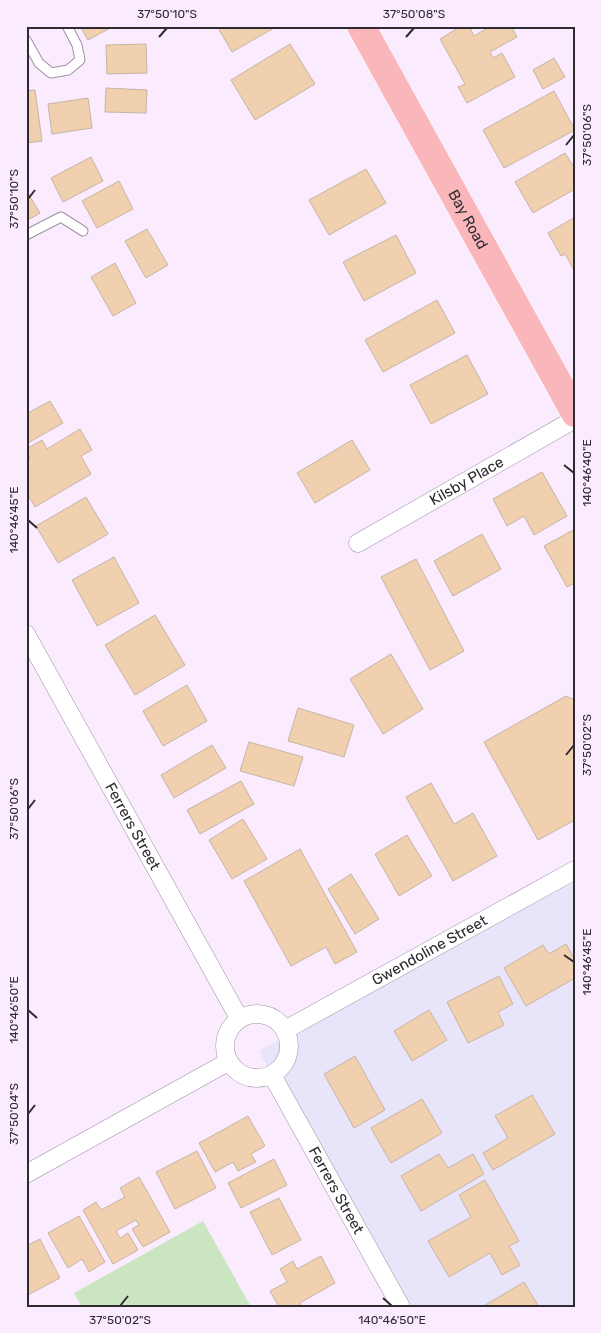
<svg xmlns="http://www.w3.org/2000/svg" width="601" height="1333" font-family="Rubik,sans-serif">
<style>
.commercial{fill:#e8e4fa}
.green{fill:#cbe5c1}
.building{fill:#f1d0af;stroke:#c6b4a4}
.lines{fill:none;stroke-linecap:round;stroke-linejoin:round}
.lane-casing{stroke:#9f91a3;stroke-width:11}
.street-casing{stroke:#9f91a3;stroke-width:19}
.primary-casing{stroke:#fff;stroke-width:29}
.lane{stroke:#fff;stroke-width:9}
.street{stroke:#fff;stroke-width:18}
.primary{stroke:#fab7bb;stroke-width:28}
.ticks{fill:none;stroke:#2f2930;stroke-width:2}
.labels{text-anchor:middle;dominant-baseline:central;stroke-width:4;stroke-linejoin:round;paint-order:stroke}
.street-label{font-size:15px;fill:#2f2930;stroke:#faebff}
.neatline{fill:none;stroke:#2f2930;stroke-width:2}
.ticks-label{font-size:12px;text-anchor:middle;fill:#2f2930}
</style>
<rect width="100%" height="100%" fill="#faebff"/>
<path class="commercial" d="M575,872V1307H402L259,1051Z"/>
<path class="green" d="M203,1221L251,1307H82L74,1293Z"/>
<path class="building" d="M80,26H114L88,40Z
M217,26H273L274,28L232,52Z
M461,26H469L474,36L491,26H511L517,37L490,52L493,58L502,53L515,77L467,103L458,87L465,84L440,39Z
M146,44L147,73L107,74L106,45Z
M290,44L315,84L255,120L231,80Z
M554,58L565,77L543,89L533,70Z
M106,88L147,90L146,113L105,112Z
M35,90L42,141L26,143V91Z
M554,91L575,130L504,168L483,130Z
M88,98L92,128L52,134L48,104Z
M565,153L575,169V189L533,213L515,182Z
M91,157L103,181L63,202L51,178Z
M366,169L386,203L329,235L309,200Z
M119,181L133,209L97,228L82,201Z
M26,190L40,213L26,221Z
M575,217V272L565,254L561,256L548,233Z
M147,229L168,265L146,278L125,241Z
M396,235L416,273L364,301L343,262Z
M115,263L136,303L113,316L91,277Z
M437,300L455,333L383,372L365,340Z
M467,355L488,394L431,424L410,385Z
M50,401L63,423L26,444V414Z
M80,429L92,450L81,456L91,474L35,507L26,492V461L30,459L26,449L42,440L47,449Z
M352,440L370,470L315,503L297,473Z
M542,472L567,516L534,535L524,516L507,526L493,499Z
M86,497L108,534L58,563L36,526Z
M575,529V583L567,587L544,546Z
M482,534L501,569L453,596L434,561Z
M114,557L139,603L97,626L72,580Z
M416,559L464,651L430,670L381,577Z
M155,615L185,665L135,695L105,645Z
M391,654L423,709L383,734L350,679Z
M187,685L207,721L163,746L143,711Z
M566,696L575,700V820L538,840L484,742Z
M298,708L354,725L344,757L288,741Z
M249,742L303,757L294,786L240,771Z
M212,745L226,768L174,798L161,775Z
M241,781L254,804L200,834L187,810Z
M431,783L454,824L473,813L497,856L453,881L406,797Z
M243,819L267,859L232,879L209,840Z
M407,835L432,876L399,896L375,854Z
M300,849L357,952L335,964L326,947L291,966L244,881Z
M351,874L379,919L355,934L328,889Z
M566,944L575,960V978L526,1006L504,968L543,945L549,954Z
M499,976L513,1004L498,1012L504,1025L468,1043L447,1002Z
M429,1010L447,1040L412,1061L394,1031Z
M355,1056L385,1110L354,1128L324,1074Z
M532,1095L555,1134L493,1170L483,1153L508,1138L495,1116Z
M422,1099L442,1133L391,1163L371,1128Z
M248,1116L265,1146L251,1154L256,1162L238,1171L233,1162L215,1172L199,1143Z
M197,1151L216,1188L175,1209L156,1172Z
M439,1154L448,1168L473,1154L484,1174L421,1211L401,1176Z
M274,1159L287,1185L241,1208L228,1183Z
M139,1177L170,1232L143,1247L132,1229L139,1225L136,1220L116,1231L120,1238L128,1233L138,1250L113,1264L83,1210L96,1202L101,1210L125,1197L120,1188Z
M485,1180L519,1241L509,1246L520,1265L502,1275L490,1253L449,1277L428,1241L471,1217L459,1195Z
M279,1198L301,1240L272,1255L250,1212Z
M79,1216L105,1262L89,1272L82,1259L68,1268L48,1233Z
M40,1239L60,1278L26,1296V1246Z
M321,1256L335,1283L300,1303L302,1307H279L270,1291L287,1282L280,1269L293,1261L297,1269Z
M524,1282L539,1307H482Z"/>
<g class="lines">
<g class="lane-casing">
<path id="lane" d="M26,40L39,63L51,73L68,70L80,60L77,45L67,26
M26,235L61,217L83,231"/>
</g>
<g class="street-casing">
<g id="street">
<path id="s1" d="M358,543L575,419"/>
<path id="s2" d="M26,634L239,1018"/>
<circle cx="257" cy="1046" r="32"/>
<path id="s3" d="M285,1030L575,870"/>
<path id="s4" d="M272,1075L401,1307"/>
<path d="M26,1174L228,1062"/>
</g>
</g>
<g class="primary-casing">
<g id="primary">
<path id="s5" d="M361,26L575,413"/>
</g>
</g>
<use href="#lane" class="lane"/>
<use href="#street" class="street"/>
<use href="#primary" class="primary"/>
</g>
<path class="ticks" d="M159,37L167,28M406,37L414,28M566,145L574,135M28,199L35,190M564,465L574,473M28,520L37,528M566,755L574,745M28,809L35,800M564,955L574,962M28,1010L37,1018M28,1114L35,1105M383,1298L392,1306M120,1306L128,1296"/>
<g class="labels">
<g class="street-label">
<text stroke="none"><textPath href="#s5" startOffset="221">Bay Road</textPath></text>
<text stroke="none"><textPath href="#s1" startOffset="125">Kilsby Place</textPath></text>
<text stroke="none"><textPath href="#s2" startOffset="220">Ferrers Street</textPath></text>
<text stroke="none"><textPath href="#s3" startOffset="165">Gwendoline Street</textPath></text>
<text stroke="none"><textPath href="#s4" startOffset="132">Ferrers Street</textPath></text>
</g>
</g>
<rect width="601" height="1333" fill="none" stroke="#faebff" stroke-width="55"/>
<rect x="28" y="28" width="546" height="1278" class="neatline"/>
<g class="ticks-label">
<text x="167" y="18">37°50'10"S</text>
<text x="414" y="18">37°50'08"S</text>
<text transform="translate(587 135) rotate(-90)" y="4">37°50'06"S</text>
<text transform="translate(14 199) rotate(-90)" y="4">37°50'10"S</text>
<text transform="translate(587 473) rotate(-90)" y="4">140°46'40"E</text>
<text transform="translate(14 520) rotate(-90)" y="4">140°46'45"E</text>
<text transform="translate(587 745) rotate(-90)" y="4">37°50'02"S</text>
<text transform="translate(14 809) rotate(-90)" y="4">37°50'06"S</text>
<text transform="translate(587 962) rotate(-90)" y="4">140°46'45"E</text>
<text transform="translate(14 1010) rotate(-90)" y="4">140°46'50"E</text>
<text transform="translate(14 1114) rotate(-90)" y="4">37°50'04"S</text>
<text x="120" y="1324">37°50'02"S</text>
<text x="392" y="1324">140°46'50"E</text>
</g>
</svg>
